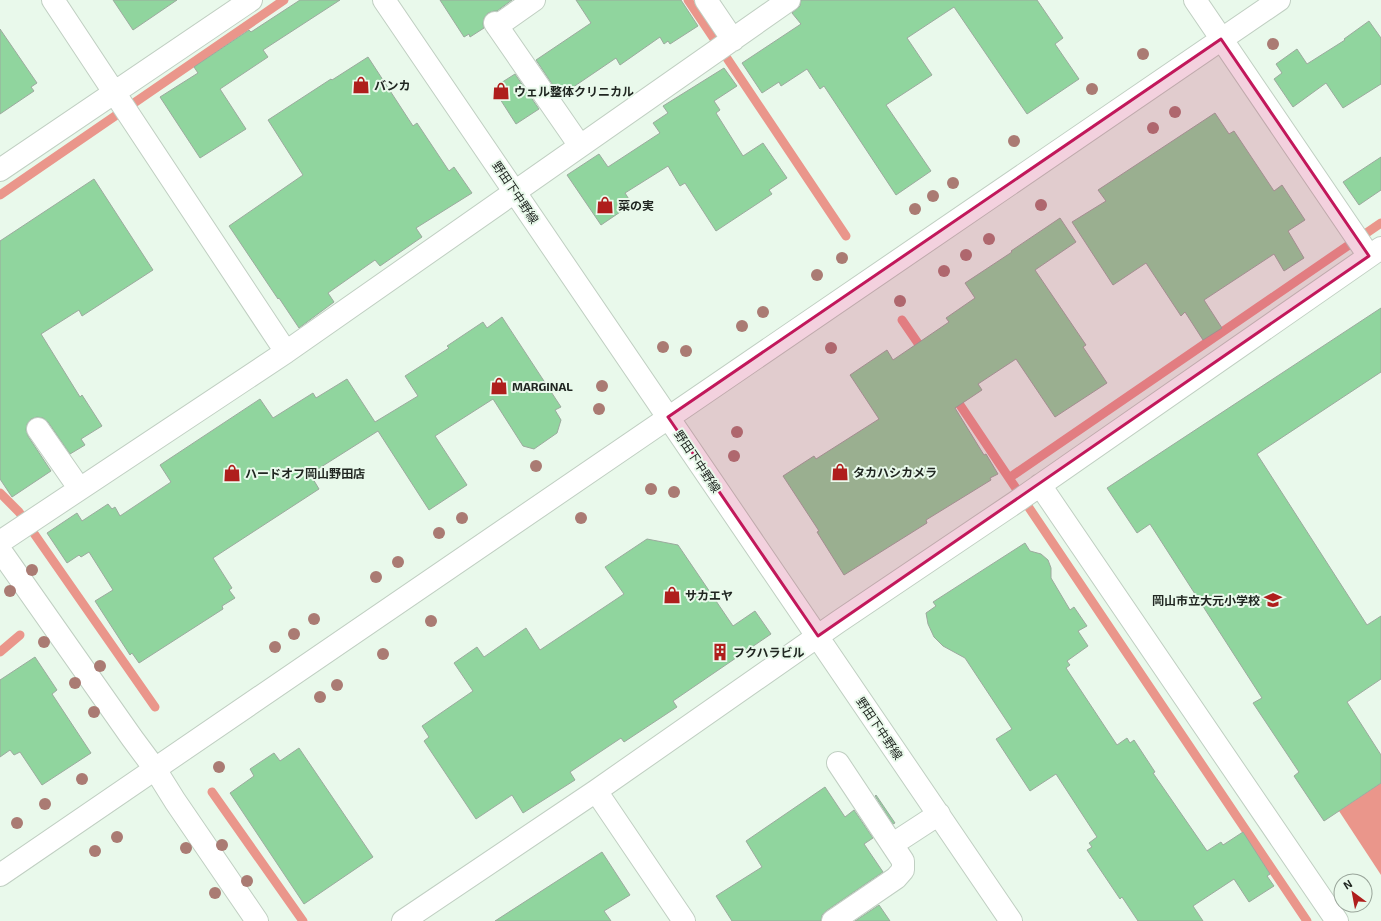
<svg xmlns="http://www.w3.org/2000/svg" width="1381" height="921" font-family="'Exo 2','Noto Sans JP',sans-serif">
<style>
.water{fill:#ea968b}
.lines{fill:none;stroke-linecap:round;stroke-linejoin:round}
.stream{stroke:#ea968b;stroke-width:9}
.building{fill:#90d59e;stroke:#9caa9e}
.minor-casing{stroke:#c0cfc2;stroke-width:24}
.minor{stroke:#fff;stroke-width:22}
.tree{fill:#aa7b73}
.marked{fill:#c2185b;fill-opacity:0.2;stroke:#c2185b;stroke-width:3;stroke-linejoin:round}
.labels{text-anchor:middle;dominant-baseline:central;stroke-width:4;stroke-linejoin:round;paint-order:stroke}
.poi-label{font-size:12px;font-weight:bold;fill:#202621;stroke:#e9f9eb;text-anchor:start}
.street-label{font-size:12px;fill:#202621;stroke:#e9f9eb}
</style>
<rect width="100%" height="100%" fill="#e9f9eb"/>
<path class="water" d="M1381,783V875L1339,811Z"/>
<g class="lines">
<path class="stream" d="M688,0L846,236
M0,195L284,0
M902,320L924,352
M954,396L1009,478
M0,493L19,512L155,707
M0,652L20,635
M212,792L303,921
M1307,921L1009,478L1381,223"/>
</g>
<path class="building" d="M113,0H177L133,30Z
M300,0H340L263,50L268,57L220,89L246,129L200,158L160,97L198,73L194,67L249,30L251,32Z
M440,0H512L497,11H494L488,13L484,18L483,24L484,28L470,37L469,34L464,37Z
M576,0H681L698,26L670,44L668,41L664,44L660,37L620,65L616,58L560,96L536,60L591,23Z
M801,0H1037L1063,38L1055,44L1079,79L1027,114L954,7L907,38L932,75L886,105L931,171L896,195L824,86L820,89L807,69L781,86L779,82L762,93L742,63L801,24L792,13L800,6Z
M1369,21L1381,38V84L1343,108L1326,83L1293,107L1274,79L1282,73L1276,64L1297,49L1307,64L1345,40L1344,39Z
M0,29L37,83L31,87L34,91L0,114Z
M368,57L413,126L417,123L449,171L454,167L472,193L416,228L422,237L380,266L375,260L328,293L334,302L299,328L279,298L278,299L229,226L303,175L268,120L331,79L332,80Z
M724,68L737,86L714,101L720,110L716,113L743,156L763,143L787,178L769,190L772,194L716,231L685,183L680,186L668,166L625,193L632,204L601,225L567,175L599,154L608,167L660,133L653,123L668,113L663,106Z
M515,74L539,109L516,124L493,88Z
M1215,113L1229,134L1234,131L1274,191L1282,185L1305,220L1288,231L1304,258L1284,271L1274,254L1204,300L1222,328L1203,340L1185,312L1181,316L1146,263L1113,285L1072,222L1106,201L1098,190Z
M1381,157V190L1359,205L1343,182Z
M94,179L153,270L82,316L79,310L41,334L80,397L82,395L102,426L81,439L85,445L70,454L48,422L43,418L37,417L31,419L27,424L26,430L28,436L51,471L12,497L0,479V241Z
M1060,218L1076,242L1035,270L1086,345L1083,347L1107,383L1055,417L1016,359L978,384L982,390L955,408L984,455L986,454L998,474L990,478L991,480L926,520L927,523L844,575L817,532L819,531L783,476L814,456L816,459L879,419L850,375L887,350L893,360L949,322L946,318L975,298L965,283L1012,252L1011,251Z
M1381,308V372L1257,454L1367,625L1381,616V679L1347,702L1381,755V783L1324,821L1294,776L1299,772L1253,703L1262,698L1150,524L1137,533L1107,488Z
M502,317L561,407L555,410L561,420L557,433L534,449L523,446L493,399L435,436L467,485L429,510L378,431L310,474L319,489L213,558L232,588L229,590L235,598L222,606L223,609L139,663L132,653L130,655L95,601L113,590L89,552L81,557L79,555L67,563L47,533L77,513L82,521L108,504L112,509L115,507L120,516L171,482L160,465L260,399L273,418L313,393L316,398L347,379L375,422L418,396L405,376L449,348L447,346L483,322L487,328Z
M647,539L678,545L733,626L755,611L771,634L673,701L677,707L624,742L621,738L570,772L575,780L523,813L512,795L476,819L424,741L429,737L422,726L473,691L454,663L477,647L484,657L526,628L540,650L624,594L605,567Z
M1025,543L1030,551L1041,554L1048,560L1051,568V578L1070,610L1074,607L1087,626L1078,631L1088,646L1067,661L1070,665L1066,668L1117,745L1127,738L1130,743L1134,740L1155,772L1153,773L1207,851L1221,842L1223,845L1243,832L1270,874L1267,876L1274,886L1249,902L1234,879L1193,906L1203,921H1138L1122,897L1120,899L1087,850L1092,847L1089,843L1097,837L1056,774L1030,791L996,739L1012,729L965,658L943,646L934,637L928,624L926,613L936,606L933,602Z
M35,657L57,690L52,694L91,753L42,785L20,752L14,755L10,750L0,757V680Z
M299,748L373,857L304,904L230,793L254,776L250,769L274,753L280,761Z
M825,787L845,817L854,810L873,838L864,844L883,872L826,911L822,915L821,921H732L716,896L762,867L746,841Z
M876,795L895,823L893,824L875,796Z
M602,852L630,895L604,911L611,921H495Z
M879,905L890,921H855Z"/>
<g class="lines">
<g class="minor-casing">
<path id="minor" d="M53,0L286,352
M384,0L1011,921
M706,0L733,40
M1195,0L1369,256
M495,23L580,146
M497,26L534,0
M0,170L251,0
M38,429L79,488
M1040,485L1337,921
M0,542L286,352L789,0
M0,550L132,738L155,769L175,801L257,921
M596,791L684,921
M893,844L939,814
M0,875L1279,0
M403,921L596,791L838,622L1016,502L1381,248
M833,921L896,878L903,870V861L838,763"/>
</g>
<use href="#minor" class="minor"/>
</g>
<g class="tree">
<circle cx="1273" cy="44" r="6"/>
<circle cx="1143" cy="54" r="6"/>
<circle cx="1092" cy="89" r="6"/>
<circle cx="1175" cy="112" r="6"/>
<circle cx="1153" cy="128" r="6"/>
<circle cx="1014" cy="141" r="6"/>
<circle cx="953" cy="183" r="6"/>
<circle cx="933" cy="196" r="6"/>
<circle cx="1041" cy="205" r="6"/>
<circle cx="915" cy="209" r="6"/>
<circle cx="989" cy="239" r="6"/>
<circle cx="966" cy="255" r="6"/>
<circle cx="842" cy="258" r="6"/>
<circle cx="944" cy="271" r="6"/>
<circle cx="817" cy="275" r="6"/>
<circle cx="900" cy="301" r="6"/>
<circle cx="763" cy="312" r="6"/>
<circle cx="742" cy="326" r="6"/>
<circle cx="663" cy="347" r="6"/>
<circle cx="831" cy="348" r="6"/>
<circle cx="686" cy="351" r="6"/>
<circle cx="602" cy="386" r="6"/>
<circle cx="599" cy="409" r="6"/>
<circle cx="737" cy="432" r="6"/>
<circle cx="734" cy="456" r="6"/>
<circle cx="536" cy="466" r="6"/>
<circle cx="651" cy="489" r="6"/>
<circle cx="674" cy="492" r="6"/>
<circle cx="462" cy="518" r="6"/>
<circle cx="581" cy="518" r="6"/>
<circle cx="439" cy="533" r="6"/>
<circle cx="398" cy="562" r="6"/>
<circle cx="32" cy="570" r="6"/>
<circle cx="376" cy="577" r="6"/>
<circle cx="10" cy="591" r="6"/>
<circle cx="314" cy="619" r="6"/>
<circle cx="431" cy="621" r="6"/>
<circle cx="294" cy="634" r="6"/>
<circle cx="44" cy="642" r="6"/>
<circle cx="275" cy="647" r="6"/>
<circle cx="383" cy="654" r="6"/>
<circle cx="100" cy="666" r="6"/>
<circle cx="75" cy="683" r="6"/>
<circle cx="337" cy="685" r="6"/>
<circle cx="320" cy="697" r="6"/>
<circle cx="94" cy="712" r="6"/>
<circle cx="219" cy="767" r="6"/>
<circle cx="82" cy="779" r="6"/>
<circle cx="45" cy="804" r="6"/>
<circle cx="17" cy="823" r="6"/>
<circle cx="117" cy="837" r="6"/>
<circle cx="222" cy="845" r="6"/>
<circle cx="186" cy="848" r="6"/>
<circle cx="95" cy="851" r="6"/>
<circle cx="247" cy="881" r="6"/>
<circle cx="215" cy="893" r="6"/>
</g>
<path class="marked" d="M1221,39L1369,256L818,636L668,417Z"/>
<defs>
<g id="shop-bare" transform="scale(1.38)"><path d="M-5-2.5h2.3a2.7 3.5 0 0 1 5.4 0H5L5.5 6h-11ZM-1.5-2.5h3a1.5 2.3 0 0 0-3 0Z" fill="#af1e1c" stroke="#e9f9eb" stroke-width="2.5" paint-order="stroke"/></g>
<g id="school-bare" transform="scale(1.38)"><path d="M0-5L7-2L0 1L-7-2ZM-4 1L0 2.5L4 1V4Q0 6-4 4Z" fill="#af1e1c" stroke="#e9f9eb" stroke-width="2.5" paint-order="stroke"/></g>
<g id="building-bare" transform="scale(1.38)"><path d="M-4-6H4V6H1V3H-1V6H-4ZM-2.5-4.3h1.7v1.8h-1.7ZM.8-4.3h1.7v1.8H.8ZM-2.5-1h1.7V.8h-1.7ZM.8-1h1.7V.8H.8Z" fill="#af1e1c" stroke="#e9f9eb" stroke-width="2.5" paint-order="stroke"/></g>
</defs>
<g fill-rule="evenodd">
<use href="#shop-bare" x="361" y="85"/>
<use href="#shop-bare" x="501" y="91"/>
<use href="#shop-bare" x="605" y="205"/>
<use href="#shop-bare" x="499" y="386"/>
<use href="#shop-bare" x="840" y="472"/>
<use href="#shop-bare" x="232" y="473"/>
<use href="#shop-bare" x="672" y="595"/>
<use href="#school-bare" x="1273" y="600"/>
<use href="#building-bare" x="720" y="652"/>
</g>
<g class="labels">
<g class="poi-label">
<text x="374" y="85">バンカ</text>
<text x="514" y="91">ウェル整体クリニカル</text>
<text x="618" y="205">菜の実</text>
<text x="512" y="386">MARGINAL</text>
<text x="853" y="472">タカハシカメラ</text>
<text x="245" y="473">ハードオフ岡山野田店</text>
<text x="685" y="595">サカエヤ</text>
<text x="1260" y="600" text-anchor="end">岡山市立大元小学校</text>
<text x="733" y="652">フクハラビル</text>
</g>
<g class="street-label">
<text transform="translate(516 192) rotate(56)">野田下中野線</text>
<text transform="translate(698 461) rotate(56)">野田下中野線</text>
<text transform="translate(880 728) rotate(56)">野田下中野線</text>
</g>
</g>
<g transform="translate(1353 893) rotate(328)"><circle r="19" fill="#e9f9eb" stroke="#99a59a"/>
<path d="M0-3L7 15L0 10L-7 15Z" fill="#af1e1c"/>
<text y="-6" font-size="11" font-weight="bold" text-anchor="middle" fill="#202621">N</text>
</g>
</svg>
